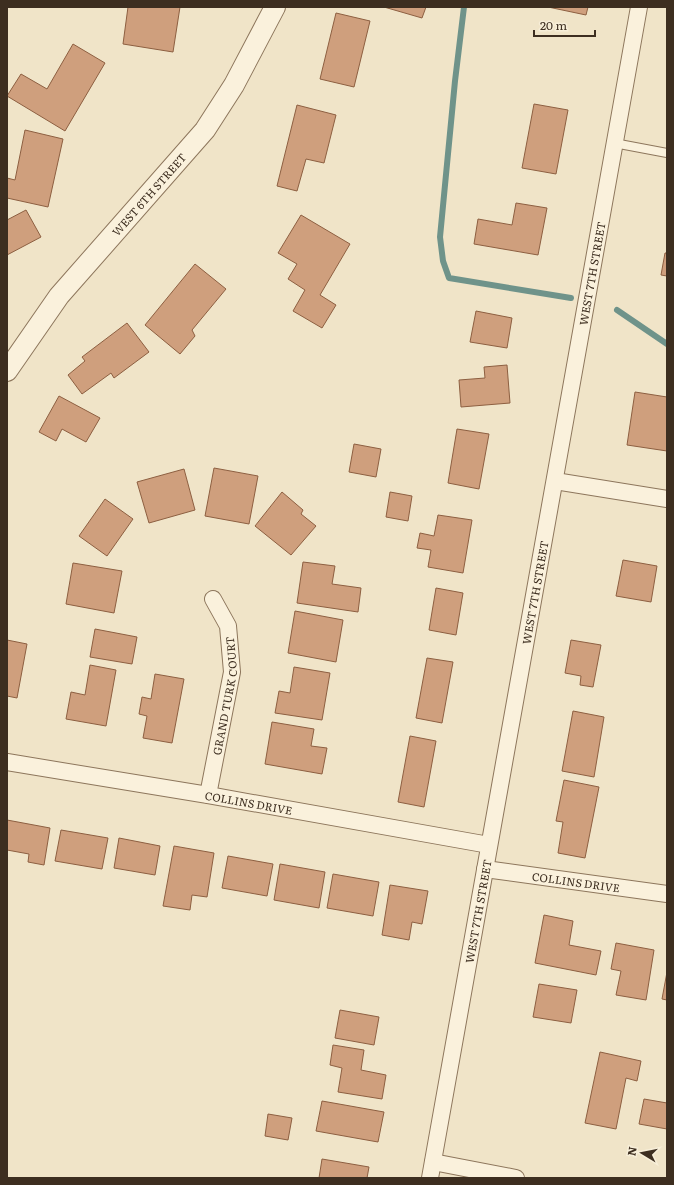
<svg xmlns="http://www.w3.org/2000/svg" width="674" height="1185" font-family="Literata,serif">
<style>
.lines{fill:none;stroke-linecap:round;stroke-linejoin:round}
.stream{stroke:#6f938a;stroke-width:6}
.building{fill:#cf9f7d;stroke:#8d5f41}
.service-casing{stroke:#8d765c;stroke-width:10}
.minor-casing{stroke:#8d765c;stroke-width:18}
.tertiary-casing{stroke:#8d765c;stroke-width:22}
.service{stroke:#faf1dc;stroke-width:8}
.minor{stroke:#faf1dc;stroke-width:16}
.tertiary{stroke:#faf1dc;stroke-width:20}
.labels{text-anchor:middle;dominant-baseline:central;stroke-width:3.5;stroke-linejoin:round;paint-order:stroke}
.street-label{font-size:11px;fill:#3d2e20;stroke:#f7eed8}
</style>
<rect width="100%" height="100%" fill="#f0e4c8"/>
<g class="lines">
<path class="stream" d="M464,7L455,81L440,237L443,261L449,278L571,298
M617,310L667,344"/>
</g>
<path class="building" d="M128,7H180L173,52L123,44Z
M384,7H426L422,18Z
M548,7H588L586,15Z
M336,13L370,21L354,87L320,79Z
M73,44L105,63L65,131L7,96L21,74L47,89Z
M534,104L568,110L556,174L522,168Z
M297,105L336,115L324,163L306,159L297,191L277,186Z
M25,130L63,139L48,207L7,198V178L15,180Z
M516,203L547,208L538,255L474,244L478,219L512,225Z
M26,210L41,237L7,255V220Z
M301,215L350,244L320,295L336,305L322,328L293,311L305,290L288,279L297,264L278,253Z
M665,253H667V276L661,275Z
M195,264L226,289L192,330L195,336L180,354L145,325Z
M476,311L512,318L507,348L470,342Z
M127,323L149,352L114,378L111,373L82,394L68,375L85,361L82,357Z
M507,365L510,403L461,407L459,380L485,378L484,367Z
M635,392L667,397V451L627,445Z
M59,396L100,418L86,442L62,429L56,441L39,432Z
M457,429L489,434L479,489L448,483Z
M354,444L381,449L376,477L349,472Z
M214,468L258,476L249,524L205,516Z
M184,469L195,510L149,523L137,482Z
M282,492L303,510L301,514L316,526L291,555L255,526Z
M390,492L412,496L408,521L386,517Z
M105,499L133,519L107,556L79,536Z
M438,515L472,520L463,573L428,567L431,550L417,548L420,533L434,536Z
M623,560L657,566L651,602L616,596Z
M303,562L335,566L332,584L361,588L358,612L297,603Z
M73,563L122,571L114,613L66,604Z
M436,588L463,593L456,635L429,630Z
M295,611L343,620L336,662L288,653Z
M95,629L137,637L132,664L90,657Z
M7,640L27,644L17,698L7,696Z
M571,640L601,645L593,687L580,685L581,676L565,673Z
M427,658L453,662L442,723L416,718Z
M90,665L116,670L106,726L66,719L71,692L85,695Z
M294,667L330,673L322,720L275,713L279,691L290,693Z
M155,674L184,679L172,743L143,738L147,716L139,714L142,697L151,699Z
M573,711L604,717L594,777L562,771Z
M272,722L314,729L311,746L327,748L322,774L265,764Z
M410,736L436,741L424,807L398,802Z
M564,780L599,787L585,858L558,853L563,822L556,821Z
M7,820L50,828L44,865L28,862L29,854L7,850Z
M61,830L108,838L102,869L55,861Z
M119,838L160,846L155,875L114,868Z
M174,846L214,853L207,897L192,895L190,910L163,906Z
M228,856L273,864L267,896L222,888Z
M280,864L325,872L319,908L274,900Z
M333,874L379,882L373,916L327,908Z
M390,885L428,891L422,924L412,922L409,940L382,935Z
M544,915L573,921L569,945L601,951L596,975L535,963Z
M616,943L654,950L646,1000L616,995L621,971L611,969Z
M667,972V1000L662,999Z
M539,984L577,990L571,1023L533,1017Z
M340,1010L379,1017L374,1045L335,1038Z
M333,1045L364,1050L361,1070L386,1075L382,1099L338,1092L342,1068L330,1065Z
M600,1052L641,1061L637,1081L626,1078L616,1129L585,1123Z
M644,1099L667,1103V1129L639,1124Z
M322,1101L384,1112L378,1142L316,1131Z
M268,1114L292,1118L288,1140L265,1136Z
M322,1159L369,1167L367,1178H319Z"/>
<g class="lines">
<g class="service-casing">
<path id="service" d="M614,143L667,153"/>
</g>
<g class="minor-casing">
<g id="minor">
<path d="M555,481L667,499"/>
<path id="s1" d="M7,762L208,795L489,845"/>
<path id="s2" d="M208,795L232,672L228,626L213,599"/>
<path id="s3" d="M485,869L667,894"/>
<path d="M433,1162L516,1178"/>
<path id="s4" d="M430,1178L639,7"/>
</g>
</g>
<g class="tertiary-casing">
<g id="tertiary">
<path id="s5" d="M7,371L59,296L205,130L234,85L275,7"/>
</g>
</g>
<use href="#service" class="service"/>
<use href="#minor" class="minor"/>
<use href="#tertiary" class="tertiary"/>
</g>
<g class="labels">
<g class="street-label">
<text stroke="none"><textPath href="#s5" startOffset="227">WEST 6TH STREET</textPath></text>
<text stroke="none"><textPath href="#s4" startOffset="919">WEST 7TH STREET</textPath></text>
<text stroke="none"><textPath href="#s4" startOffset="595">WEST 7TH STREET</textPath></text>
<text stroke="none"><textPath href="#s2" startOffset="101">GRAND TURK COURT</textPath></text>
<text stroke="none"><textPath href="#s1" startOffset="245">COLLINS DRIVE</textPath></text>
<text stroke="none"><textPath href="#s3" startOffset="92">COLLINS DRIVE</textPath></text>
<text stroke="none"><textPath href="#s4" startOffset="271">WEST 7TH STREET</textPath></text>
</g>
</g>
<rect width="674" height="1185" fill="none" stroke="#3d2e20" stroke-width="16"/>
<g transform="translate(642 1153) rotate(280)" stroke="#f7eed8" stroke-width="3" paint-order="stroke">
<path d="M0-3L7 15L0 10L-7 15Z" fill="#3d2e20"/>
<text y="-6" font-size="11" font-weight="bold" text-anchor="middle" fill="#3d2e20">N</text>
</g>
<path d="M534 30v6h61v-6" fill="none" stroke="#3d2e20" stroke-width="2"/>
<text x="540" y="30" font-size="12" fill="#3d2e20" stroke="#f7eed8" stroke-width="3" paint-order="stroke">20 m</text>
</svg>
